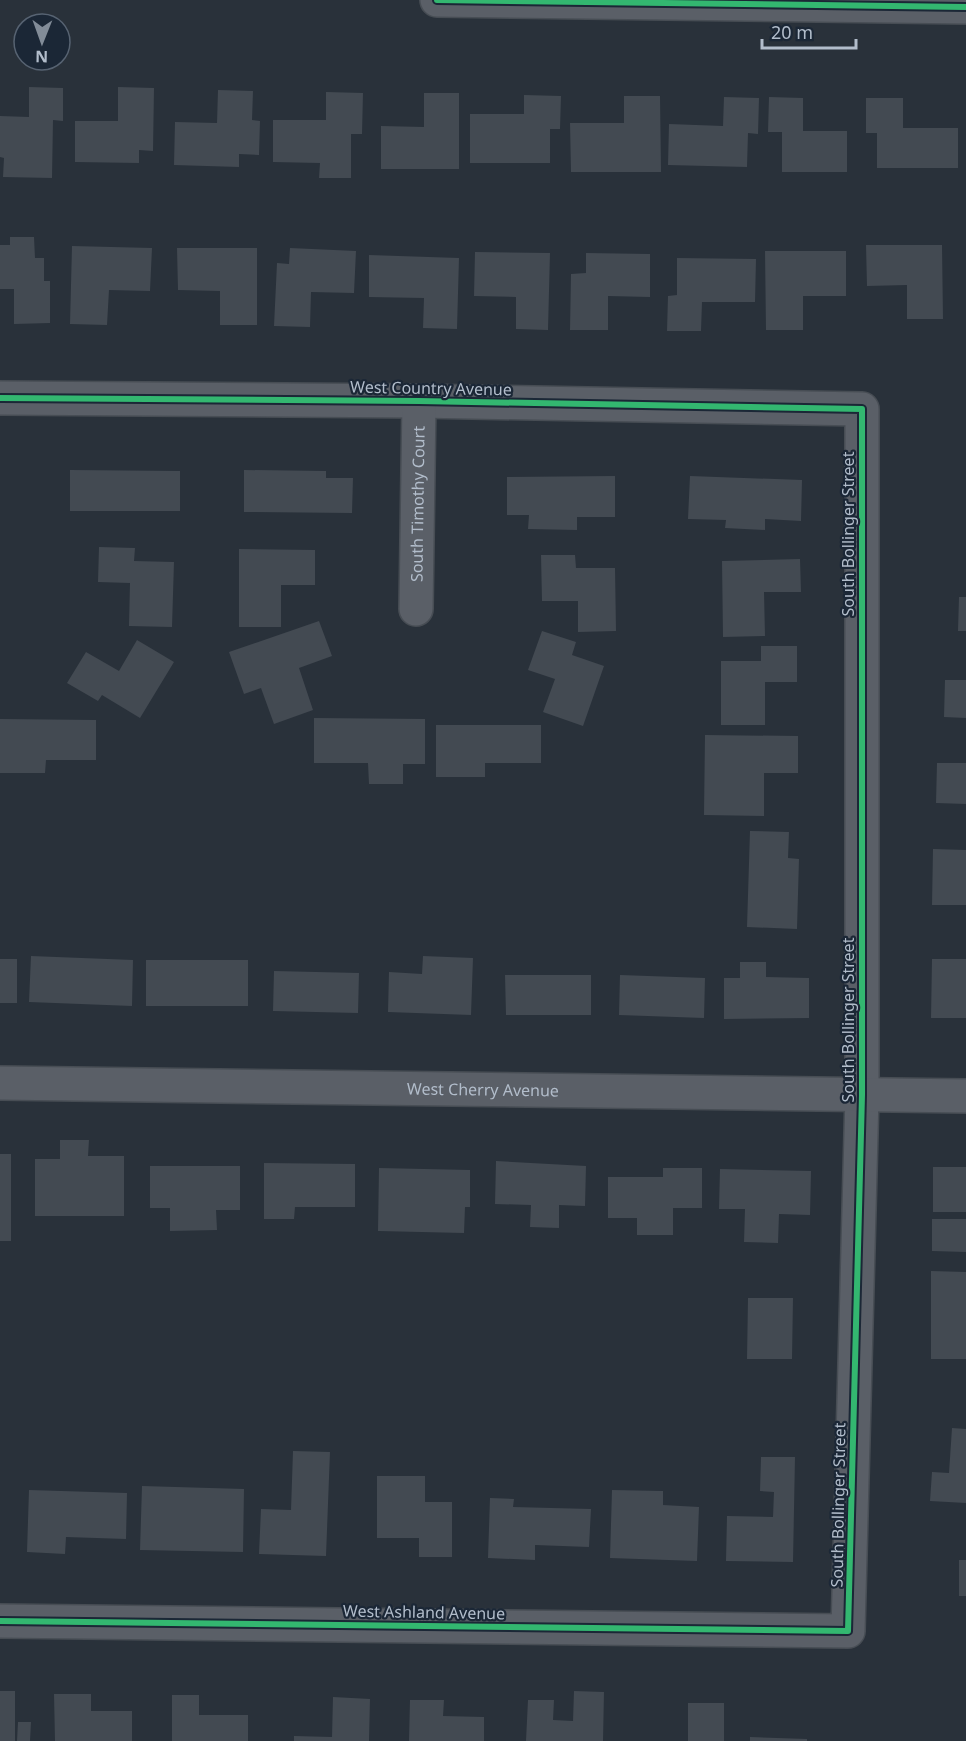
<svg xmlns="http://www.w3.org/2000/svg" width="966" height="1741" font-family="'Noto Sans',sans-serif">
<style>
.building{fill:#434a52}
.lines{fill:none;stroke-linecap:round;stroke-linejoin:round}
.minor-casing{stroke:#474d54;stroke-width:36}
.tertiary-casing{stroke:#474d54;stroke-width:36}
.minor{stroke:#5a5f67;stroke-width:33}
.tertiary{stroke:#5a5f67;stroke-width:33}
.cycleway-casing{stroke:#1b2736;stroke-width:10}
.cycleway{stroke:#33b770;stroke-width:6}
.labels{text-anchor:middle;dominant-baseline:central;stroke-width:4.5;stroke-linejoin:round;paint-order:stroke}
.street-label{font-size:16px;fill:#b2bdcb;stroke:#1b2736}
</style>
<rect width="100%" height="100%" fill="#29313a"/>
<path class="building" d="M29,87L63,88V121L53,120L52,178L3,177L4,158L0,157V116L29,117Z
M118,87L154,88L153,151L139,150V163L75,162V121H118Z
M218,90L253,91L252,120L260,121L259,155L239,154V167L174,165L175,122L217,123Z
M326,92L363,93L362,134H351V178H319L320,163L273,162V120H326Z
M424,93H459V169H381V126L424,127Z
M524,95L561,96L560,129H550V163H470V114H524Z
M624,96H660L661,172H571L570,123H624Z
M724,97L759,98L758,134L748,133L747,167L668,165L669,124L723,126Z
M769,97L803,98V131H847V172H782V132H768Z
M866,98H903V128H958V168H877V133H866Z
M10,237H34L35,258H44V281H50V323L14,324V289H0V245H10Z
M866,245H942L943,319H907V285L867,286Z
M72,246L152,248L150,291L109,290L107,325L70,324Z
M177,248H257V325H220V291L178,290Z
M290,248L356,251L354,293L311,292L310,327L274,326L277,263L289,264Z
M765,251H846V296H803V330H766Z
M475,252L550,253L548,330L516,329V297L474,296Z
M586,253L650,254V297L608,296V330H570L571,274L586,273Z
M369,255L459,258L457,329L423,328L424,298L369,297Z
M677,258L756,259L755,302H702L701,331H667L668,296L677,295Z
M70,470L180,471V511H70Z
M244,470L326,471V478H353L352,513L244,512Z
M615,476V517H577V530L528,529L529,515H507V477Z
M690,476L802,480L801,521L765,519V530L725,528L726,520L688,519Z
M99,547L135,548L134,561L174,562L172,627L129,626L130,583L98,582Z
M239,549L315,550V585H281V627H239Z
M541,555H575L576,568H615L616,631L578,632V601H542Z
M800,559L801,592H764L765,636L723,637L722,561Z
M959,597H966V631H958Z
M319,621L332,656L299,668L313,710L274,724L261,688L244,694L229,652Z
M542,631L576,642L572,655L604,666L583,726L543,712L555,679L528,670Z
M137,640L174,662L140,718L102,695L98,701L67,683L86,652L119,671Z
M761,646H797V682H765V725H721V661H761Z
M945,680H966V718L944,717Z
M314,718L425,719V764H403V784H369L368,763H314Z
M0,719L96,720V760H46L45,773H0Z
M436,725H541V763H485V777H436Z
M705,735L798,736V773H764V816L704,815Z
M937,763H966V804L936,803Z
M750,831L789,832L788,858L799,859L797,929L747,927Z
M933,849L966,850V905H932Z
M31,956L133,960L132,1006L29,1002Z
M423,956L473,958L471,1015L388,1012L389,972L422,974Z
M0,959H17V1003H0Z
M932,959H966V1018H931Z
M146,960H248V1006H146Z
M740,962H766V977L809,978V1018L724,1019V978H740Z
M274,971L359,973L358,1013L273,1011Z
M505,975H591V1015H506Z
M620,975L705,978L704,1018L619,1015Z
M60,1140H89L88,1156H124V1216H35V1159H60Z
M0,1154H11V1241H0Z
M496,1161L586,1166L585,1206L559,1205V1228L530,1227L531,1205L495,1204Z
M264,1163L355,1164V1207H295L294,1219H264Z
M150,1166H240V1210H216L217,1230L170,1231V1208H150Z
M933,1167H966V1212H933Z
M379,1168L470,1170V1207H465L464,1233L378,1231Z
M663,1168H702V1208H673V1235H637V1218H608V1177H663Z
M720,1169L811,1171L810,1215L779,1214L778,1243L744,1242L745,1209H719Z
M932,1219H966V1252L932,1251Z
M931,1271L966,1272V1359H931Z
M748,1298H793L792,1359H747Z
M952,1428L966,1429V1503L930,1501L932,1472L949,1473Z
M293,1451L330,1452L326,1556L259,1554L261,1509L291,1510Z
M761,1457H795L793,1562L726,1561L727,1516L773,1517L774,1492L760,1491Z
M377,1476H425V1502H452V1557H419V1538H377Z
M142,1486L244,1489L243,1552L140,1550Z
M29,1490L127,1493L126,1539L66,1537L65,1554L27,1552Z
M612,1490L663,1491V1505L699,1507L697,1561L610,1558Z
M490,1498L514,1499L513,1507L591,1509L589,1547L535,1545V1560L488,1558Z
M959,1560H966V1596H959Z
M0,1691H15V1741H0Z
M574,1691L604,1692L603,1741H526L528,1700H554L553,1720L573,1721Z
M54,1694H91V1711H132V1741H55Z
M172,1695H199V1715H248V1741H172Z
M333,1697L370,1699L369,1741H294V1736L332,1737Z
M410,1700H444L443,1716L484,1717V1741H409Z
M688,1703H724V1741H688Z
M18,1722H31L30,1741H17Z
M750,1737L807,1739V1741H750Z"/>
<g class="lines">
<g class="minor-casing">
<g id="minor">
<path d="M0,398L419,401L862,409V1095L848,1631L0,1621"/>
<path id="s1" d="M416,609L419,401"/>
<path id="s2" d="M0,1083L966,1096"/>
</g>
</g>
<g class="tertiary-casing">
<path id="tertiary" d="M437,0L966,7"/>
</g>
<use href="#minor" class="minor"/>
<use href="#tertiary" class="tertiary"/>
<g class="cycleway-casing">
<path id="cycleway" d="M437,0L966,7
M0,398L419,401L862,409V1095L848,1631L0,1621"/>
</g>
<use href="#cycleway" class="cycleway"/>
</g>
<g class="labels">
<g class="street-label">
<text transform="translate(431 388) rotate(1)">West Country Avenue</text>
<text stroke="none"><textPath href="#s1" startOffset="105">South Timothy Court</textPath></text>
<text transform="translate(848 534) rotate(-90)">South Bollinger Street</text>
<text transform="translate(848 1020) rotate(-90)">South Bollinger Street</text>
<text stroke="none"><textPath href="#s2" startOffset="483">West Cherry Avenue</textPath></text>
<text transform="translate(838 1505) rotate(-89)">South Bollinger Street</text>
<text transform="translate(424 1612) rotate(1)">West Ashland Avenue</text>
</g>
</g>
<g transform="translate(42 42) rotate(181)"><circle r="28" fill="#1b2736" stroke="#576372" stroke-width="1.5"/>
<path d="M0-4.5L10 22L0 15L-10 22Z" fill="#828c98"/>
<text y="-9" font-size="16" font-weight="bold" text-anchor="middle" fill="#b2bdcb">N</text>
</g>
<path d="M762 39v9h94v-9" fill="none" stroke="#b2bdcb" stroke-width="3"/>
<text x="771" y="39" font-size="18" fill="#b2bdcb" stroke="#1b2736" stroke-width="4.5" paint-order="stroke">20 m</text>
</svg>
